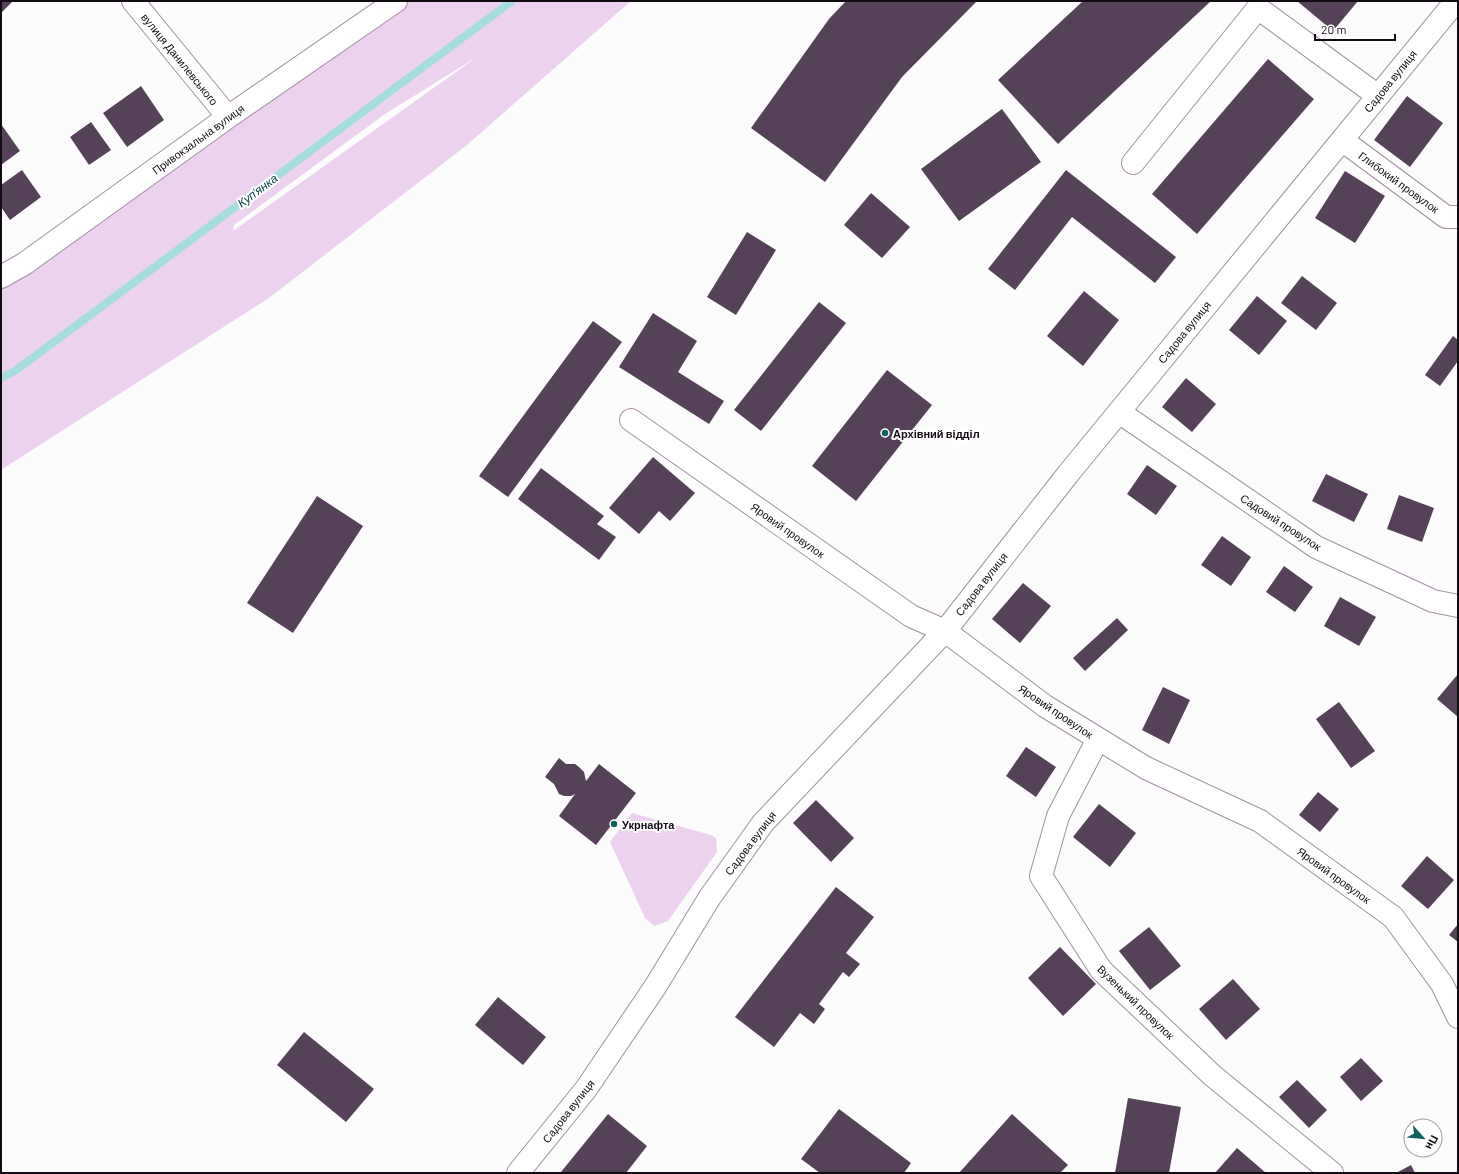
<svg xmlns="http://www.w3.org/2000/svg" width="1459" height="1174" font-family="Barlow,sans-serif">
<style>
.green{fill:#edd2ef;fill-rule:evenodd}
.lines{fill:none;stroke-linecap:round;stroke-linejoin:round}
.stream{stroke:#a4dede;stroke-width:8}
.building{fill:#564258}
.minor-casing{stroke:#a48ea6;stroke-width:24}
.minor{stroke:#fff;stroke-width:22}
.poi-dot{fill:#106262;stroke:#fff;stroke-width:1.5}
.labels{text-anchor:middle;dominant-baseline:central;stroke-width:4;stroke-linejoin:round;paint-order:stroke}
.street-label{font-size:11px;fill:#130b14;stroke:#fff}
.poi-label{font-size:11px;font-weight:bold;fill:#130b14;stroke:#fff;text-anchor:start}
.water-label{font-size:12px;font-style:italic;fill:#0b4142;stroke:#fff}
</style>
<rect width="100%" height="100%" fill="#fcfcfc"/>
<path class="green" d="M396,1H631L467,145L269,298L1,470V277ZM477,57L233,231L234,225L385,114Z
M632,813L711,835L716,838L717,852L668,921L654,926L645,918L610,842Z"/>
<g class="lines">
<path class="stream" d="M1,378L15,371L512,1"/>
</g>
<path class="building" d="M1,1H13L1,13Z
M846,1H977L902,77L825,182L751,128L829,19Z
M1083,1H1211L1058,144L998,80Z
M1297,1H1358L1333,31Z
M1268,59L1314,99L1197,234L1152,194Z
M141,86L164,120L127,147L103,113Z
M1407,96L1443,123L1410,167L1374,140Z
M1002,109L1041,162L959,221L921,169Z
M91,122L111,150L89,165L70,137Z
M1,124L20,151L1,165Z
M22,170L41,197L10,220L1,207V185Z
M1066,170L1176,257L1155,283L1072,217L1015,290L988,269Z
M1345,171L1385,196L1355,243L1315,218Z
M871,193L910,227L882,258L844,225Z
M747,232L776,250L736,315L707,297Z
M1302,276L1337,303L1316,330L1281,303Z
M1084,291L1119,320L1083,366L1047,336Z
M1257,296L1287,321L1259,355L1229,330Z
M819,302L846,323L761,431L734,410Z
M653,313L697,341L678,372L724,401L709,424L619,367Z
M593,321L622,342L508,497L479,476Z
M1453,336L1458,340V361L1440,386L1425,375Z
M887,370L932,405L856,501L812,466Z
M1186,378L1216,404L1192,432L1162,407Z
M653,457L695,493L670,521L659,511L639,534L609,508Z
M1147,465L1177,486L1156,515L1127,494Z
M541,468L604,516L597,524L616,537L599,560L518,499Z
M1326,474L1368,494L1354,522L1312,501Z
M1399,495L1434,508L1422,542L1387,529Z
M317,496L363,526L293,633L247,603Z
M1222,536L1251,557L1231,586L1201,565Z
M1284,566L1313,587L1295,612L1266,592Z
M1023,583L1051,606L1020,643L992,619Z
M1340,597L1376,617L1359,646L1324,626Z
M1117,618L1128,630L1085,671L1073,658Z
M1458,674V717L1437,699Z
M1163,687L1190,700L1169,744L1142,730Z
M1339,702L1375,751L1351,768L1316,719Z
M1026,747L1056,767L1036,797L1006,776Z
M559,758L566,764H575L579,767L584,772L586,781L599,764L636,793L596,845L559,816L575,794L571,796H564L559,794L554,784L545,777Z
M1318,792L1339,809L1320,832L1299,815Z
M816,800L854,838L831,862L793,823Z
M1099,804L1136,833L1110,867L1073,837Z
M1427,856L1454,880L1428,909L1401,886Z
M836,887L874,917L846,953L860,964L849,977L843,972L819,1004L825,1009L814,1024L800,1013L774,1047L735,1017Z
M1458,924V942L1449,935Z
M1149,927L1181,966L1150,990L1119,951Z
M1060,947L1096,984L1063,1016L1028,978Z
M1233,979L1260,1009L1226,1040L1199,1009Z
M498,997L546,1037L523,1065L475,1025Z
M304,1032L374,1089L346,1122L277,1065Z
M1361,1058L1383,1081L1361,1101L1340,1077Z
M1297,1080L1327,1110L1309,1128L1279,1097Z
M1128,1098L1181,1107L1169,1173H1115Z
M839,1109L911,1163L904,1173H820L801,1159Z
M608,1114L647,1146L626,1173H562L561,1172Z
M1012,1114L1068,1165L1060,1173H959Z
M1237,1148L1266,1173H1215Z
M1411,1165L1415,1173H1396Z"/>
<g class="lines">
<g class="minor-casing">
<path id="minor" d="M133,1L228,117
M1342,140L1446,217H1458
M1133,163L1258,8L1378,96
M1,277L24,264L228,117L396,1
M1119,412L1316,547L1433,601L1458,606
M631,420L911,616L945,631L1045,706L1146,768L1260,821L1393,917L1442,984L1458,1017
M1098,739L1058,816L1041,876L1101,970L1213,1076L1332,1173
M518,1173L586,1089L655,987L710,897L763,823L945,631L1068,474L1456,1"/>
</g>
<use href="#minor" class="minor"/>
</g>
<g class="poi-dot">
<circle cx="885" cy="433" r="4"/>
<circle cx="614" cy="824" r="4"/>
</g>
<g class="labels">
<g class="street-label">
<text transform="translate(180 59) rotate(51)">вулиця Данилевського</text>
<text transform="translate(1390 81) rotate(-51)">Садова вулиця</text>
<text transform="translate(198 139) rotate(-36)">Привокзальна вулиця</text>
<text transform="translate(1399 182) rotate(36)">Глибокий провулок</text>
<text transform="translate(1184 332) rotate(-51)">Садова вулиця</text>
<text transform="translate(1281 522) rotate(33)">Садовий провулок</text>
<text transform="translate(788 530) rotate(35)">Яровий провулок</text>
<text transform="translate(981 584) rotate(-52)">Садова вулиця</text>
<text transform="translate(1056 711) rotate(34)">Яровий провулок</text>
<text transform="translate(750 843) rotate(-53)">Садова вулиця</text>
<text transform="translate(1334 875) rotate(36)">Яровий провулок</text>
<text transform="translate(1136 1002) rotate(44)">Вузенький провулок</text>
<text transform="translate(568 1111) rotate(-52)">Садова вулиця</text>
</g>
<g class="poi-label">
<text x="893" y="433">Архівний відділ</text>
<text x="622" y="824">Укрнафта</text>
</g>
<g class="water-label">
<text transform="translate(257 190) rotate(-37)">Куп'янка</text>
</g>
</g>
<rect width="1459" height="1174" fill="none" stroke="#130b14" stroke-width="4"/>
<g transform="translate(1423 1138) rotate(117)"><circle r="19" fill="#ffffff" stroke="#a19da1"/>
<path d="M0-3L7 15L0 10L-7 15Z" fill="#106262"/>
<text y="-6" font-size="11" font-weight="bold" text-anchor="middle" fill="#130b14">Пн</text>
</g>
<path d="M1315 34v6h80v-6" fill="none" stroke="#130b14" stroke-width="2"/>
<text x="1321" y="34" font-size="12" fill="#130b14" stroke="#ffffff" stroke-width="3" paint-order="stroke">20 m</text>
</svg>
